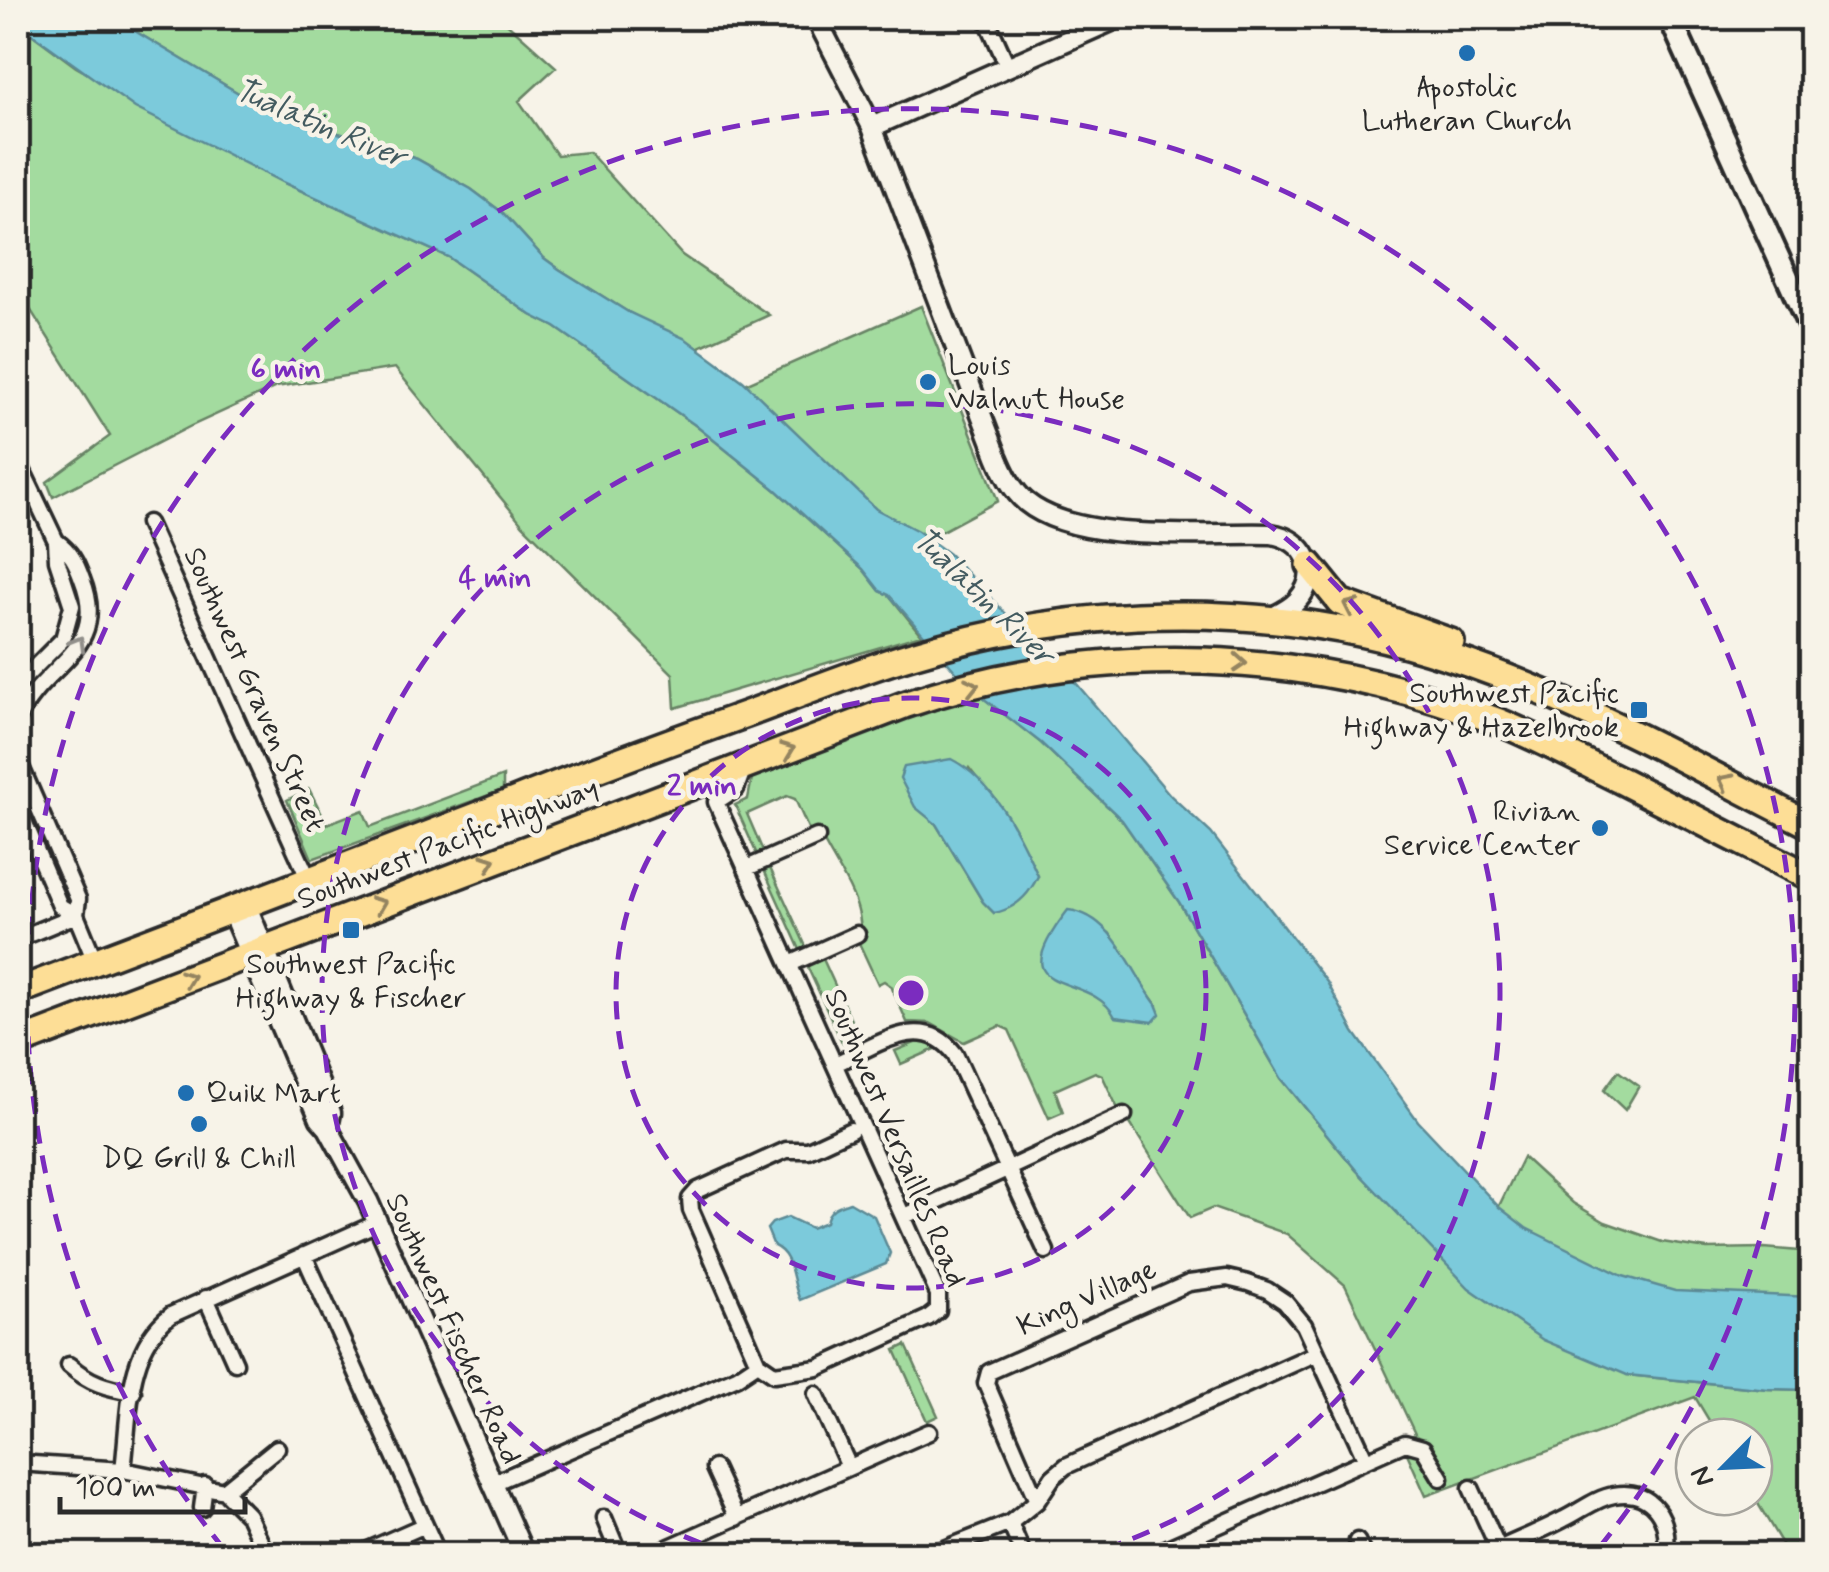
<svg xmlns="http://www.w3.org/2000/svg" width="1829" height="1572" font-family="Mynerve,sans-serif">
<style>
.green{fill:#a3db9f;stroke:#678365;stroke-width:2.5;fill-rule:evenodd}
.water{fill:#7ccadb;stroke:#5c8a95;stroke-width:2.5}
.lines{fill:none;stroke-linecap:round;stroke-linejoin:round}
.minor-casing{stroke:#2b2b2b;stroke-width:21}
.tertiary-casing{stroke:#2b2b2b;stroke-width:25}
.secondary-casing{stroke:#2b2b2b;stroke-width:28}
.trunk-casing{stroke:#2b2b2b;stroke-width:32}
.minor{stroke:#f7f3e8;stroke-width:14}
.tertiary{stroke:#f7f3e8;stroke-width:18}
.secondary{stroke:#f7f3e8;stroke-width:20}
.trunk{stroke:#fdde96;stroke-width:25}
.oneway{stroke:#948460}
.oneway2{stroke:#918f8a}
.ring{fill:none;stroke:#7b2cbf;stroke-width:5;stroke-dasharray:18 12}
.poi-dot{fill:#1f6fb2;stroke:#f7f3e8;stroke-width:4}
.labels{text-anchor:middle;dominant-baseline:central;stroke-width:9;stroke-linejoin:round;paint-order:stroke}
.poi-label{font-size:30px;fill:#2b2b2b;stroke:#f7f3e8}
.street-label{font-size:30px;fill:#2b2b2b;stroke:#f7f3e8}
.water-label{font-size:32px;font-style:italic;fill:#435b60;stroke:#f7f3e8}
.centre{fill:#7b2cbf;stroke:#f7f3e8;stroke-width:5}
.ring-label{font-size:30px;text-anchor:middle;font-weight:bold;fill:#7b2cbf;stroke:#f7f3e8;stroke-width:9;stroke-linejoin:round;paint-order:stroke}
</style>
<rect width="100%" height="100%" fill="#f7f3e8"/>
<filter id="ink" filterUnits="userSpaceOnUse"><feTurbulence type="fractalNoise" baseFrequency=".01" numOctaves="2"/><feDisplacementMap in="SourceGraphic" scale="20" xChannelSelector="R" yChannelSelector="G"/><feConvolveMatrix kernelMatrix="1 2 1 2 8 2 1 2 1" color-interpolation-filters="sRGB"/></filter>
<g filter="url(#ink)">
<path class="green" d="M113,18H501L556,67L519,101L557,155L589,152L682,255L769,315L697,348L628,312L559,269L544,258L503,213L471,189L417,159L364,140L308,125L240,94Z
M18,24L76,67L282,182L448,257L531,315L555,327L695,425L776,490L863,569L880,591L889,595L921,635L675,708L673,674L523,525L395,368L276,387L191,426L53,497L47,482L110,436L18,290Z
M921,306L998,501L905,551L743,385Z
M980,695L1041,743L1122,820L1179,902L1281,1078L1356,1170L1397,1212L1627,1375L1768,1389L1811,1390V1554H1788L1754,1497V1437H1719L1695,1397L1426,1496L1401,1440L1415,1434L1345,1285L1287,1234L1213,1208L1190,1218L1126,1117L1119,1111L1102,1075L1095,1072L1055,1090L1063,1112L1049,1118L1009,1030L1000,1026L964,1042L930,1023L907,1022L891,986L884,981L878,984L859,943L865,939C860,930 861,925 859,915C853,886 831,859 819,832L811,835L795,799L787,796L747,814L765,856L759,859L735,805L748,799L752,778L881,726ZM969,768L1002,810L1038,876L994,913L983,902L936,824ZM1110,934C1125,958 1139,982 1156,1004L1109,1005L1088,992Z
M503,776V790L312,859L287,800L309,789L327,824L363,810L370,827Z
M770,868L808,951L802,954L764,870Z
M823,959L861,1042L851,1046L842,1042L807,966Z
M922,1040L940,1047L901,1064L895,1051Z
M1618,1071L1639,1086L1625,1110L1604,1090Z
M1523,1157L1573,1203L1605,1222L1662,1242L1707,1249L1764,1248L1811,1252V1300H1712L1621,1282L1496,1212Z
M906,1345L938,1416L927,1421L895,1350Z"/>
<path class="water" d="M18,18H113L240,94L308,125L364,140L417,159L471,189L503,213L544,258L559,269L628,312L686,339L743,381L876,509L918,531L949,554L1067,678L1076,683L1171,796L1211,833L1327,982L1354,1032L1418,1121L1499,1207L1526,1228L1623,1276L1675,1291L1811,1297V1390L1768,1389L1627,1375L1543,1340L1469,1288L1356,1170L1281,1078L1179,902L1122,820L1041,743L969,687L889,595L880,591L863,569L776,490L695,425L555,327L531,315L448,257L282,182L135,108L18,24Z
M951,759C993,780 1020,835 1038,876C1029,895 1016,909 994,913L983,902L936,824L915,807L900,778L904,767Z
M1068,910C1113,914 1132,973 1156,1004L1160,1014L1153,1022L1115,1017C1089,967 996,1003 1068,910Z
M850,1202L874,1216L890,1253L886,1264L800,1300C791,1281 794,1255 774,1246L767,1229L772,1223L788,1217L811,1228L826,1222C829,1208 838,1206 850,1202Z"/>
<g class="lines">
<g class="minor-casing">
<path id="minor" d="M986,18L1008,67
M18,461L56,541L57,560L72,606L63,639L18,684
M148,523L309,880
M18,719C40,665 111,652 82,579C76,562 71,552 56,541
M18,760L78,899L76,915L95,961
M744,767L736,789L716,802L938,1294V1310L928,1318L818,1368L774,1374L758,1363L691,1210L690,1199L698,1190L786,1150H808L851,1130
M18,807L60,906L76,915
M747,868L817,837
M18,939L76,915
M790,964L857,934
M835,1064C875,1047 922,1010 955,1054L1046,1251
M905,1216L1124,1115
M304,1255L438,1554
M206,1298L235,1363
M69,1365C89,1383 107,1388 133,1392
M816,1394L849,1467
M18,1463L123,1470L224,1491L248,1515L266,1554
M714,1468L737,1518
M123,1470C130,1416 125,1350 171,1315L377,1223
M491,1484L737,1377L758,1363
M1471,1488L1501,1554
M224,1491L277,1448
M1037,1501L1053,1477L1066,1466L1317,1353
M202,1508L205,1485
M604,1518L619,1554
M1010,1523L1023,1554
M1357,1541L1363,1554
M1499,1549C1521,1539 1543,1530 1564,1519C1581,1511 1596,1498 1614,1495C1653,1488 1672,1521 1665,1554
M359,1554L425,1525
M654,1554L929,1432
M932,1554L1010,1523L1037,1501L986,1383L989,1372L1189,1283L1227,1278L1248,1283L1267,1290L1285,1302L1304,1325L1366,1460
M1154,1554L1405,1443L1423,1448L1441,1478"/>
</g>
<g class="tertiary-casing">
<path id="tertiary" d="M816,18L872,127L997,456C1004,473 1012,490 1026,502C1079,545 1203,532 1271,534C1306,539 1323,573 1297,601C1290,609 1278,614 1269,619
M872,127L1118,18
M246,904L331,1113L328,1128
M231,910L320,1119L328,1128L368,1201L524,1554"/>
</g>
<g class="secondary-casing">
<path id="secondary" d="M1670,18L1812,332"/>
</g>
<g class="trunk-casing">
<path id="trunk" d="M1310,565L1340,602L1451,642
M18,991C172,932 328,874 482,814C570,778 660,745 750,713C804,693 857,671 912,655C1058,611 1215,602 1365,634C1524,668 1668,753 1812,826
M18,1043L904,705C1096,639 1310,648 1499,722C1541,739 1581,761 1622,781C1685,813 1748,846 1812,878"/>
</g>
<use href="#minor" class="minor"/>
<use href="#tertiary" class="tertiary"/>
<use href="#secondary" class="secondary"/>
<use href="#trunk" class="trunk"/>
</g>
<defs><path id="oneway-chevron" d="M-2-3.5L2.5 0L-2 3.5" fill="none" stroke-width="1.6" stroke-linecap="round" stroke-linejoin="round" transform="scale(2.5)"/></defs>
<g class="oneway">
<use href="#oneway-chevron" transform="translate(1350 606) rotate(-155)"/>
<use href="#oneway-chevron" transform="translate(1240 663) rotate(4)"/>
<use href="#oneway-chevron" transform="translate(972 686) rotate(-13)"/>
<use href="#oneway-chevron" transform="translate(788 750) rotate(-21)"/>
<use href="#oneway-chevron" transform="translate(1725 781) rotate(-153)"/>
<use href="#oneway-chevron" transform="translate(489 862) rotate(-20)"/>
<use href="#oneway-chevron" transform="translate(379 904) rotate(-22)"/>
<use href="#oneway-chevron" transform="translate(188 978) rotate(-21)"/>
</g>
<use class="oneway2" href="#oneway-chevron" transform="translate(78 643) rotate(-60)"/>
</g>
<g class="ring">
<circle cx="911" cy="993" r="295"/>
<path d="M729 1553A589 589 0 1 1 1093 1553"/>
<path d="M224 1549A884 884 0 1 1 1598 1549"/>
</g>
<g class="poi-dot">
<circle cx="1467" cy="53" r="10"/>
<circle cx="928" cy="382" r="10"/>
<rect x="1629" y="700" width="20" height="20" rx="5"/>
<circle cx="1600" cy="828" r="10"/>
<rect x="341" y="920" width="20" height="20" rx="5"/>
<circle cx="186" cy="1093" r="10"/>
<circle cx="199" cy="1124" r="10"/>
</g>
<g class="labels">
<g class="poi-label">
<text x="1467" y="87">Apostolic<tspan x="1467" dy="34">Lutheran Church</tspan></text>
<text x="948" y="365" text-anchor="start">Louis<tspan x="948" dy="34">Walnut House</tspan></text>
<text x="1619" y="693" text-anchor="end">Southwest Pacific<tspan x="1619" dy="34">Highway &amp; Hazelbrook</tspan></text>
<text x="1580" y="811" text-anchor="end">Rivian<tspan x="1580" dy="34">Service Center</tspan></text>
<text x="351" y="964">Southwest Pacific<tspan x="351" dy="34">Highway &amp; Fischer</tspan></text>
<text x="206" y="1093" text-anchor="start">Quik Mart</text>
<text x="199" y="1158">DQ Grill &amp; Chill</text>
</g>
<g class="street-label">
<text transform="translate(254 690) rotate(66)">Southwest Graven Street</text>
<text transform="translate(448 844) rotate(-21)">Southwest Pacific Highway</text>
<text transform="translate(895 1138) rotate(67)">Southwest Versailles Road</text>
<text transform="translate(1087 1298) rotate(-24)">King Village</text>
<text transform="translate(453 1329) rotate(66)">Southwest Fischer Road</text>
</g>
<g class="water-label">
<text transform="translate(320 124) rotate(23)">Tualatin River</text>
<text transform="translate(983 597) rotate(44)">Tualatin River</text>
</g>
</g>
<circle cx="911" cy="993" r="15" class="centre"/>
<g class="ring-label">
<text x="286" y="378">6 min</text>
<text x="495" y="587">4 min</text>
<text x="702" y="795">2 min</text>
</g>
<rect width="1829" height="1572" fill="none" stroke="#f7f3e8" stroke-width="60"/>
<rect x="30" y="30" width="1769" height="1512" fill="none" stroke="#2b2b2b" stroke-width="4" filter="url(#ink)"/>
<g transform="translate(1724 1467) rotate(246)"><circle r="48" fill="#f7f3e8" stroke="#a5a39c" stroke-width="2.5"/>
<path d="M0-8L18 38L0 25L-18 38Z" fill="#1f6fb2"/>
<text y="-15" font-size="28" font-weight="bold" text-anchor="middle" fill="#2b2b2b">N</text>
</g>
<path d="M60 1497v15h185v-15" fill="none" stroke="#2b2b2b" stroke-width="5"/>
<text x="75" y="1497" font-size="30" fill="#2b2b2b" stroke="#f7f3e8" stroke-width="8" paint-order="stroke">100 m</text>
</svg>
